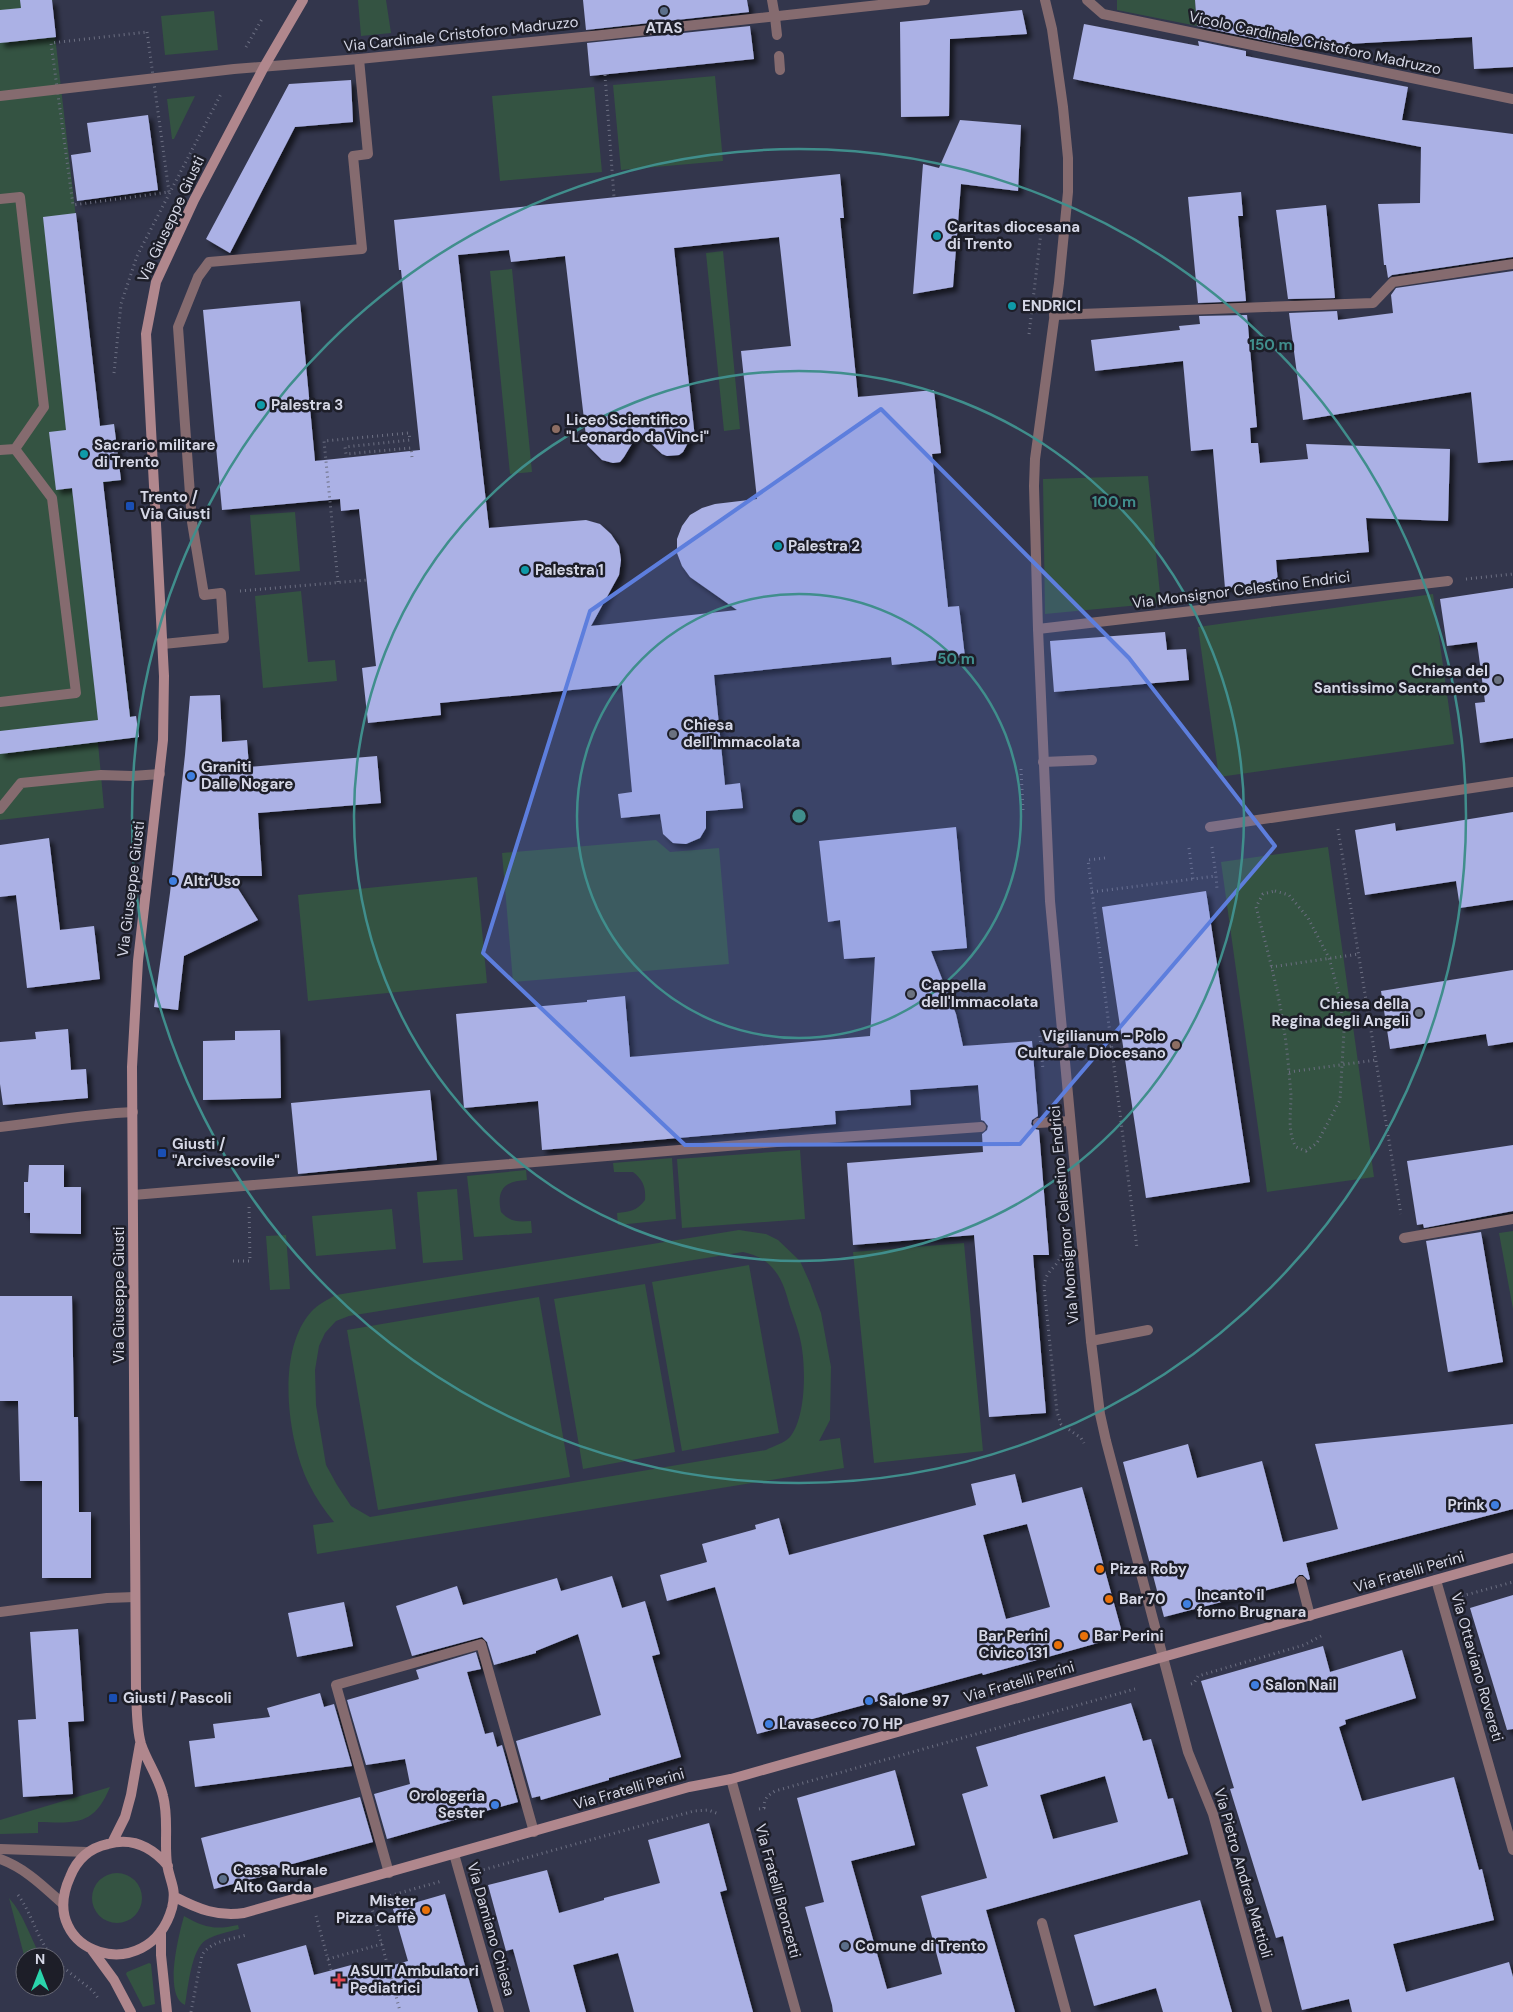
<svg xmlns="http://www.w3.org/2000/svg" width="1513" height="2012" font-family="'DM Sans',sans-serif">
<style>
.green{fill:#345342;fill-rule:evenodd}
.building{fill:#abb1e5;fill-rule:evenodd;filter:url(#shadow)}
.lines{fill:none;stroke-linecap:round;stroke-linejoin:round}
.path{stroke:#6c6f82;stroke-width:3;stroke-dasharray:1 4;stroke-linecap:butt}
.lane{stroke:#856b6f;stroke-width:10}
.street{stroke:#856b6f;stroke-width:10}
.secondary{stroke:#b0878d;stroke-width:10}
.marked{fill:#5d7edd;fill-opacity:0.2;stroke:#5d7edd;stroke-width:4;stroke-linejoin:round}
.ring{fill:none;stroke:#408e8c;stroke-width:2.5}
.service-dot{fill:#5c6f8a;stroke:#1d1e28;stroke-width:2}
.culture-dot{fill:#0f9aa8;stroke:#1d1e28;stroke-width:2}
.education-dot{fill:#8d6e63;stroke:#1d1e28;stroke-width:2}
.transit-dot{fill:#1a4fb4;stroke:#1d1e28;stroke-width:2}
.worship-dot{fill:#6b7280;stroke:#1d1e28;stroke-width:2}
.shop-dot{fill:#3f7fe0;stroke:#1d1e28;stroke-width:2}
.food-dot{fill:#e8710a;stroke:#1d1e28;stroke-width:2}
.health-dot{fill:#e0444e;stroke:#1d1e28;stroke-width:2}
.labels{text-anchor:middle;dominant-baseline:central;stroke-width:5;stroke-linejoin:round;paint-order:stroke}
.poi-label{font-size:15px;font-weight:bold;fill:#d5d7e6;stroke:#1d1e28;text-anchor:start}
.street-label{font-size:15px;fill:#d5d7e6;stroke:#1d1e28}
.centre{fill:#408e8c;stroke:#1d1e28;stroke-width:2.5}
.ring-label{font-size:15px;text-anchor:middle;font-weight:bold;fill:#408e8c;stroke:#1d1e28;stroke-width:5;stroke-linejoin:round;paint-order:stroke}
</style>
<defs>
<filter id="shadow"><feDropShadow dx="4.5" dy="4.5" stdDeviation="2.5" flood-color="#0009"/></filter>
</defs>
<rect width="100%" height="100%" fill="#33364c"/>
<path class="green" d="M0,0H54L51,1L100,426L114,424L121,480L103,483L133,738L98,743L104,808L0,820Z
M358,0H386L391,33L361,36Z
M1117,0H1195L1197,26L1117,10Z
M214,11L218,50L165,55L161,16Z
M715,76L723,161L621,170L613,85Z
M594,87L602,172L500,181L492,96Z
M195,96L174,139H172L167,99Z
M723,251L740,429L724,431L706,253Z
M512,269L532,472L510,474L490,271Z
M1148,476L1161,603L1045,614L1043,479Z
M295,512L300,571L255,575L250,515Z
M301,591L308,662L335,660L337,681L263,688L255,596Z
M1433,594L1454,744L1219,777L1198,627Z
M656,840L670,852L719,848L729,964L513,982L502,853Z
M1328,847L1374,1177L1267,1192L1221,862Z
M477,877L487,983L308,1001L298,895Z
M800,1150L805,1219L682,1228L677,1159Z
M672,1158L676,1219L618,1225L617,1213C629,1212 637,1211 645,1200C646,1187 643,1180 633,1172H614L613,1163Z
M526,1170L527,1180C505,1181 496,1189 501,1212C510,1222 519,1222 531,1221L532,1233L474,1237L467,1176Z
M457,1189L463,1260L423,1263L417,1192Z
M392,1209L396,1249L316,1256L312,1216Z
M739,1230L766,1234L778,1240L800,1261L810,1283L821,1313L831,1367L830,1420L819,1441L840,1438L844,1468L317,1554L313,1525L334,1522C324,1510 316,1498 309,1484C287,1440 276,1351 311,1312C318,1304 327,1300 336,1295ZM743,1252C756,1255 767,1260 775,1271C784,1282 787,1297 791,1310C795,1321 799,1332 801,1343C806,1368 806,1417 790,1437C785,1443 773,1446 766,1450L370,1517L351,1506L337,1485L326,1465L316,1405L315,1370L319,1346L325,1333L336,1321L349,1316Z
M1513,1231V1309L1499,1233Z
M286,1235L290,1289L270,1290L266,1236Z
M964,1243L983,1451L874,1463L853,1252Z
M749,1265L779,1433L682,1451L652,1282Z
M645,1284L675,1452L583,1469L554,1299Z
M539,1297L570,1477L378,1510L347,1330Z
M110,1787C94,1826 76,1823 38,1822V1833L0,1834V1820Z
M92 1898a25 25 0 1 1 50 0a25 25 0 1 1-50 0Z
M9,1898C24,1915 30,1937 41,1957H25V1959Z
M184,1916C205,1928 215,1930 238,1925L239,1929C228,1932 216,1934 206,1940C191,1949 188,1989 185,2005C163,1995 179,1935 184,1916Z
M149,1963L151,1964L155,2004L143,2007L126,1974L127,1972Z"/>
<path class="building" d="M20,0H52L56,37L0,43V10L21,8Z
M583,0H747L749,12L586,30Z
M1195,0H1513V67L1474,69L1472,37L1294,47L1197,26Z
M1022,10L1027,34L950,39L949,116L901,117L900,22Z
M1084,24L1199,46L1198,41L1246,51V56L1408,87L1402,120L1513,134V257L1392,275L1388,278L1386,265H1384L1378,204L1420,203L1421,147L1073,79Z
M750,26L754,59L590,76L587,43Z
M351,80L353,122L295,127L230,253L206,239L289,84Z
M148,115L158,190L77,201L71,155L91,152L87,123Z
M960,120L1021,125L1018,191L961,184L953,287L913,294L923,164L939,168Z
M840,174L844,218H840L858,397L934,390L941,453L932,454L948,607L959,606L965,657L892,665L891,657L714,675L725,785L740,783L743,808L706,811V828L700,838L686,844L673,843L663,834L660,814L621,818L618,794L632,792L622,685L440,703L441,715L368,723L362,668L376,666L359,509L341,511L340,499L222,510L203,310L300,301L315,461L420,450L401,270H399L394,220ZM779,237L791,346L741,351L757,499L715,504L702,508L690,515L682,526L677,539V553L682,566L690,577L737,610L591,626L619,575L621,560L619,546L611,534L600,524L586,520L489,528L458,255L509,250L511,262L565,256L587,445L602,460L613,463L620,462L624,457L639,432L662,454L667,456L679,455L683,452L690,439L695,438L674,248Z
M1241,192L1243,216H1238L1246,301L1198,303L1188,197Z
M1326,205L1335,298L1288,299L1276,210Z
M76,213L100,426L114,424L121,480L103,482L130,717L136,716L139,737L0,754V731L98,720L72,488L56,490L49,432L66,430L43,217Z
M1513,271V460L1478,463L1471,392L1303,420L1289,313L1337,311L1338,320L1393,313L1391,295L1396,288Z
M1247,315L1257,427L1250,428L1251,443H1258L1260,463L1308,459L1306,444L1450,449L1448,521L1366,518L1369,552L1276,560L1278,583L1225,588L1213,449L1191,451L1183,361L1095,371L1091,340L1180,330L1179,326L1200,324L1199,316Z
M1513,588V738L1480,743L1475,703L1485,702L1477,642L1447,646L1440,599Z
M1165,632L1167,650L1186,649L1189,680L1054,692L1050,641Z
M220,695L222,742L247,740L249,767L377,756L381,803L258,813L262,876H230L258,920L184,956L178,1010L154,1007L170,893L185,755L190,696Z
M1513,812V900L1460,908L1456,881L1365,895L1355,830L1395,823L1396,831Z
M956,827L967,948L931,951L956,1014L963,1046L1032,1041L1038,1116L1032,1120L1031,1124L1035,1129L1039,1130L1049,1255H1033L1046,1413L989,1417L974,1235L853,1245L847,1163L983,1152L982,1134L987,1130L988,1126L984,1121L981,1120L978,1085L910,1090L911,1105L835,1111L836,1124L542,1150L538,1101L464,1108L456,1014L587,1002V1000L625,996L630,1057L870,1036L875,957L844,959L840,920L828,922L819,841Z
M49,838L60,930L94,926L100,979L27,988L16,895L0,897V845Z
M1206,891L1250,1182L1146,1198L1102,907Z
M1513,970V1042L1488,1046L1486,1034L1390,1049L1381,991Z
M68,1029L71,1070L86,1069L88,1098L3,1105L0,1084V1042L36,1039L35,1032Z
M280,1030L281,1098L203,1100V1041L235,1040V1031Z
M430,1090L437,1160L298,1174L291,1103Z
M1513,1145V1211L1424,1228L1423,1224L1417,1225L1407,1161Z
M29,1165H64V1187H81V1234L30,1233V1213H24V1182H28Z
M1481,1232L1503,1362L1448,1372L1426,1241Z
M0,1296H72L74,1417H78L79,1512H91V1578H42V1481H20L18,1401H0Z
M1513,1424V1509L1306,1563L1310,1579L1308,1580L1303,1575H1299L1295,1579L1294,1583L1164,1617L1123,1462L1188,1444L1197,1478L1262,1461L1283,1542L1338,1529L1315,1444Z
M1015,1474L1022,1503L1082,1487L1123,1636L983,1675L982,1673L757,1734L715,1587L667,1601L660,1575L707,1562L702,1544L756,1529L755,1525L779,1518L789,1555L976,1505L971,1484ZM1027,1524L1050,1607L1006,1619L983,1535Z
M612,1576L622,1608L645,1601L660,1654L652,1656L681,1757L609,1778V1780L541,1800L540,1796L532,1798L516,1741L601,1715L578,1634L536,1651V1653L494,1665L487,1642L482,1637L412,1656L396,1606L457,1586L463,1605L557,1578L561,1591Z
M1513,1595V1729L1507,1730L1470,1608Z
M344,1602L353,1646L297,1657L288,1613Z
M78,1629L84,1721L68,1722L73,1794L23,1797L18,1720L36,1719L30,1632Z
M1323,1646L1330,1672L1402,1650L1416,1698L1345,1720L1346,1724L1339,1727L1362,1801L1454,1777L1479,1870L1482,1869L1494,1920L1393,1944L1406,1992L1509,1962L1513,1977V2012H1352L1349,1999L1302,2010L1283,1936L1276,1938L1230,1789L1234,1788L1201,1681Z
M476,1652L481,1669L467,1672L485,1734L493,1732L497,1747L502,1745L518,1802L387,1839L374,1794L410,1784L405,1759L366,1765L347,1700L419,1679L416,1670Z
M320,1693L324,1707L334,1704L352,1766L195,1787L189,1741L215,1738L213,1724L270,1717L267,1708Z
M1131,1703L1143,1741L1151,1739L1168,1799L1173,1798L1188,1854L986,1910L1015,2012H833L832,2005L805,1907L824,1902L797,1798L895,1770L915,1845L851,1861L887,1989L942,1974L921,1896L987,1878L962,1794L988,1786L976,1747ZM1105,1776L1118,1822L1053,1839L1040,1795Z
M360,1797L373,1842L274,1869L276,1873L214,1889L201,1838Z
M709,1823L727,1890L720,1892L753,2012H634L618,1953L573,1965L586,2012H530L513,1949L506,1951L488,1885L547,1870L559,1913L604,1900V1898L660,1883L648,1840Z
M445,1894L478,2012H251L237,1964L306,1945L314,1975L355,1964L358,1975L408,1961L393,1909Z
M1200,1900L1232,2012H1163L1156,1988L1094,2006L1074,1935Z"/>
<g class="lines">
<path class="path" d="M147,32L169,192L73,205L51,43Z
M246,47L262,19
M605,75L614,197
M1029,334L1042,224
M114,373L121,304L137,256L222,92
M1466,579L1513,574
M338,582L324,441L409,433L410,440L345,447L346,454L411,448L412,457
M240,591L367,580
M1021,769L1023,810
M1338,829L1401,1214
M1212,847L1216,876
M1189,848L1193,879L1216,876L1217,889
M1105,858L1088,860L1137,1248
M1275,891L1289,895L1308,918L1329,958L1340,997L1344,1031L1340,1100L1317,1143L1306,1151L1296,1147C1287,1132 1291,1112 1291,1095C1289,1071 1287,1046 1283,1023C1277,984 1266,945 1256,907L1263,894Z
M1092,892L1193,879
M1271,967L1359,954
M1040,1036L1043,1070
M1085,1050L1112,1046
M1289,1072L1376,1060
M1061,1255C1056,1270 1046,1268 1044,1287L1057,1412L1061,1424L1081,1438L1084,1443
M233,1261H250L249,1205
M1462,1596L1513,1582
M1191,1684L1194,1683L1198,1676L1304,1645L1321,1636
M759,1809L764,1808C764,1799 767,1796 775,1791L1135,1689
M479,1871L694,1811L708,1810L719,1814
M18,1895C32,1914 37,1938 52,1957
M370,1901L400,2011
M371,1901L442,1881
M316,1916L331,1970
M328,1959L382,1944
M55,1961L93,1991L98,1998
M191,2012L202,1955C211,1941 231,1939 247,1935"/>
<path class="lane" d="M1087,0L1103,14L1513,99
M775,17L777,35
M779,56L780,70
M1054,315L1373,303L1393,282L1513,264
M1038,629L1448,581
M163,644L224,638L221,593L204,595L192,522L178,327L198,277L209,262L362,249L353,156L368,154L359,59
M1043,762L1092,760
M0,809L21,783L101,775L132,776L160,774
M1210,827L1513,782
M1038,1123L1070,1121
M133,1195L813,1139L981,1127
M1404,1238L1513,1219
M1091,1341L1148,1330
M1301,1581L1310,1616
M389,1873L336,1685L481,1644L534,1832
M1042,1923L1066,2012"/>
<path class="street" d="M772,0L775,17
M1045,0L1052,29L1063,107L1068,158V192L1059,283L1035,459L1034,486L1038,629L1050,901L1091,1341L1100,1414L1106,1441L1188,1752L1213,1814L1267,2012
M0,96L234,69L359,59L602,35L925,0
M0,199L20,197L44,407L15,449L52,498L76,693L0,702
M0,450L15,449
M0,1127C44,1122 88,1114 133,1112
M1436,1580L1513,1850
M0,1612L107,1598L135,1597
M731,1779L796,2012
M0,1849L87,1852
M454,1854L499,2012
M0,1859C25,1868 43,1886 63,1904"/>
<path class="secondary" d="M112,1843L125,1817L131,1795L140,1744
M168,1866C152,1847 133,1837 108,1844C89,1848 77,1859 70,1877C35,1954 149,1989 172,1908C177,1888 170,1883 167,1864C164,1842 169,1818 163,1796C159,1778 147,1762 141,1744C136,1727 137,1706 136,1688L132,1067L138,961L163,740L164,676L146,334L156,282L194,200L264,67L303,0
M175,1897C198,1909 218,1917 244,1913L689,1787L731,1779L1513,1558
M161,1931V1955L167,2012
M92,1950L114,1980L131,2012"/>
</g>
<path class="marked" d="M881,409L1129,658L1275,846L1020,1144L685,1145L483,953L590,611Z"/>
<g class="ring">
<circle cx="799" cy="816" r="222"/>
<circle cx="799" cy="816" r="445"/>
<circle cx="799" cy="816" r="667"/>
</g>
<g class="service-dot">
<circle cx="664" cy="11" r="5"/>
<circle cx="223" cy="1879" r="5"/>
<circle cx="845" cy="1946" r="5"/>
</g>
<g class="culture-dot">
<circle cx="937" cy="236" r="5"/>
<circle cx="1012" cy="306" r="5"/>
<circle cx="261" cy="405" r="5"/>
<circle cx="84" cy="454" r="5"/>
<circle cx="778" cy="546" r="5"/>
<circle cx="525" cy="570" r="5"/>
</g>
<g class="education-dot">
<circle cx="556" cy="429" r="5"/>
<circle cx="1176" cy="1045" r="5"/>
</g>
<g class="transit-dot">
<rect x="125" y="501" width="10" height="10" rx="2.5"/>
<rect x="157" y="1148" width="10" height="10" rx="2.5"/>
<rect x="108" y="1693" width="10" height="10" rx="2.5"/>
</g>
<g class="worship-dot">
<circle cx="1498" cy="680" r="5"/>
<circle cx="673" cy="734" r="5"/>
<circle cx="911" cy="994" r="5"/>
<circle cx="1419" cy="1013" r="5"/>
</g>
<g class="shop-dot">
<circle cx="191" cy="776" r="5"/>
<circle cx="173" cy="881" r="5"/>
<circle cx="1495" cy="1505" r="5"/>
<circle cx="1187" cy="1604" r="5"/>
<circle cx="1255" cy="1685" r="5"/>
<circle cx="869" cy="1701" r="5"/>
<circle cx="769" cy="1724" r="5"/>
<circle cx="495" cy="1805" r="5"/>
</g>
<g class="food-dot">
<circle cx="1100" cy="1569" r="5"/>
<circle cx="1109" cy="1599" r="5"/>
<circle cx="1084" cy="1636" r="5"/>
<circle cx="1058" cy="1645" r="5"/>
<circle cx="426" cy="1910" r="5"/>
</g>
<path class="health-dot" d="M336.5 1972.5h5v5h5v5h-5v5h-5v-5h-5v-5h5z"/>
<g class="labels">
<g class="poi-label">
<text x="664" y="28" text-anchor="middle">ATAS</text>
<text x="947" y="227">Caritas diocesana<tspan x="947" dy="17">di Trento</tspan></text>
<text x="1022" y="306">ENDRICI</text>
<text x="271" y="405">Palestra 3</text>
<text x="566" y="420">Liceo Scientifico<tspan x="566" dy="17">"Leonardo da Vinci"</tspan></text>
<text x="94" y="445">Sacrario militare<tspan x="94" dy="17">di Trento</tspan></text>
<text x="140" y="497">Trento /<tspan x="140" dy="17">Via Giusti</tspan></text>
<text x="788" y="546">Palestra 2</text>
<text x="535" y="570">Palestra 1</text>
<text x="1488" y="671" text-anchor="end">Chiesa del<tspan x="1488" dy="17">Santissimo Sacramento</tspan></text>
<text x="683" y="725">Chiesa<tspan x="683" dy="17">dell'Immacolata</tspan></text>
<text x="201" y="767">Graniti<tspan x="201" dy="17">Dalle Nogare</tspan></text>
<text x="183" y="881">Altr'Uso</text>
<text x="921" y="985">Cappella<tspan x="921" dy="17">dell'Immacolata</tspan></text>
<text x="1409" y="1004" text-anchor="end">Chiesa della<tspan x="1409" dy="17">Regina degli Angeli</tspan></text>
<text x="1166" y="1036" text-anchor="end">Vigilianum - Polo<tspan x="1166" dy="17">Culturale Diocesano</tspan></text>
<text x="172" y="1144">Giusti /<tspan x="172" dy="17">"Arcivescovile"</tspan></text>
<text x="1485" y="1505" text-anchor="end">Prink</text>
<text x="1110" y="1569">Pizza Roby</text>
<text x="1197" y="1595">Incanto il<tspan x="1197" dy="17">forno Brugnara</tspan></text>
<text x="1119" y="1599">Bar 70</text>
<text x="1048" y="1636" text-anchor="end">Bar Perini<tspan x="1048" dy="17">Civico 131</tspan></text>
<text x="1094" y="1636">Bar Perini</text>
<text x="1265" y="1685">Salon Nail</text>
<text x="123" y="1698">Giusti / Pascoli</text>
<text x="879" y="1701">Salone 97</text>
<text x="779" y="1724">Lavasecco 70 HP</text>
<text x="485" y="1796" text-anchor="end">Orologeria<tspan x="485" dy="17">Sester</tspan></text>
<text x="233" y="1870">Cassa Rurale<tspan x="233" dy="17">Alto Garda</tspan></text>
<text x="416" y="1901" text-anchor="end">Mister<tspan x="416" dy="17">Pizza Caffè</tspan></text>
<text x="855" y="1946">Comune di Trento</text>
<text x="350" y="1971">ASUIT Ambulatori<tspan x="350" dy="17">Pediatrici</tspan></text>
</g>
<g class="street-label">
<text transform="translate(461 34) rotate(-6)">Via Cardinale Cristoforo Madruzzo</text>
<text transform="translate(1315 43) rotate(12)">Vicolo Cardinale Cristoforo Madruzzo</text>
<text transform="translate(171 219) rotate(-65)">Via Giuseppe Giusti</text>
<text transform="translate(1241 590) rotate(-7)">Via Monsignor Celestino Endrici</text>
<text transform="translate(131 889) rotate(-83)">Via Giuseppe Giusti</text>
<text transform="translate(1064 1215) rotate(-95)">Via Monsignor Celestino Endrici</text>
<text transform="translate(119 1295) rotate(-90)">Via Giuseppe Giusti</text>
<text transform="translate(1409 1572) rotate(-16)">Via Fratelli Perini</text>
<text transform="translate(1477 1667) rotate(74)">Via Ottaviano Rovereti</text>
<text transform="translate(1019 1682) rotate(-16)">Via Fratelli Perini</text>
<text transform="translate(629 1789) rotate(-16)">Via Fratelli Perini</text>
<text transform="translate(1243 1873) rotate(74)">Via Pietro Andrea Mattioli</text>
<text transform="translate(778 1891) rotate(75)">Via Fratelli Bronzetti</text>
<text transform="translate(491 1929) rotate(74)">Via Damiano Chiesa</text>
</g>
</g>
<circle cx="799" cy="816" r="8" class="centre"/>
<g class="ring-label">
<text x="1271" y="350">150 m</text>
<text x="1114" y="507">100 m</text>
<text x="956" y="664">50 m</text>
</g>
<g transform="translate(40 1972)"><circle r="24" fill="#1d1e28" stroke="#676874"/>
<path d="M0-4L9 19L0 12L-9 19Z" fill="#2ad5ac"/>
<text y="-8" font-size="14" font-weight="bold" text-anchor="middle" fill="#d5d7e6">N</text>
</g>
</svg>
